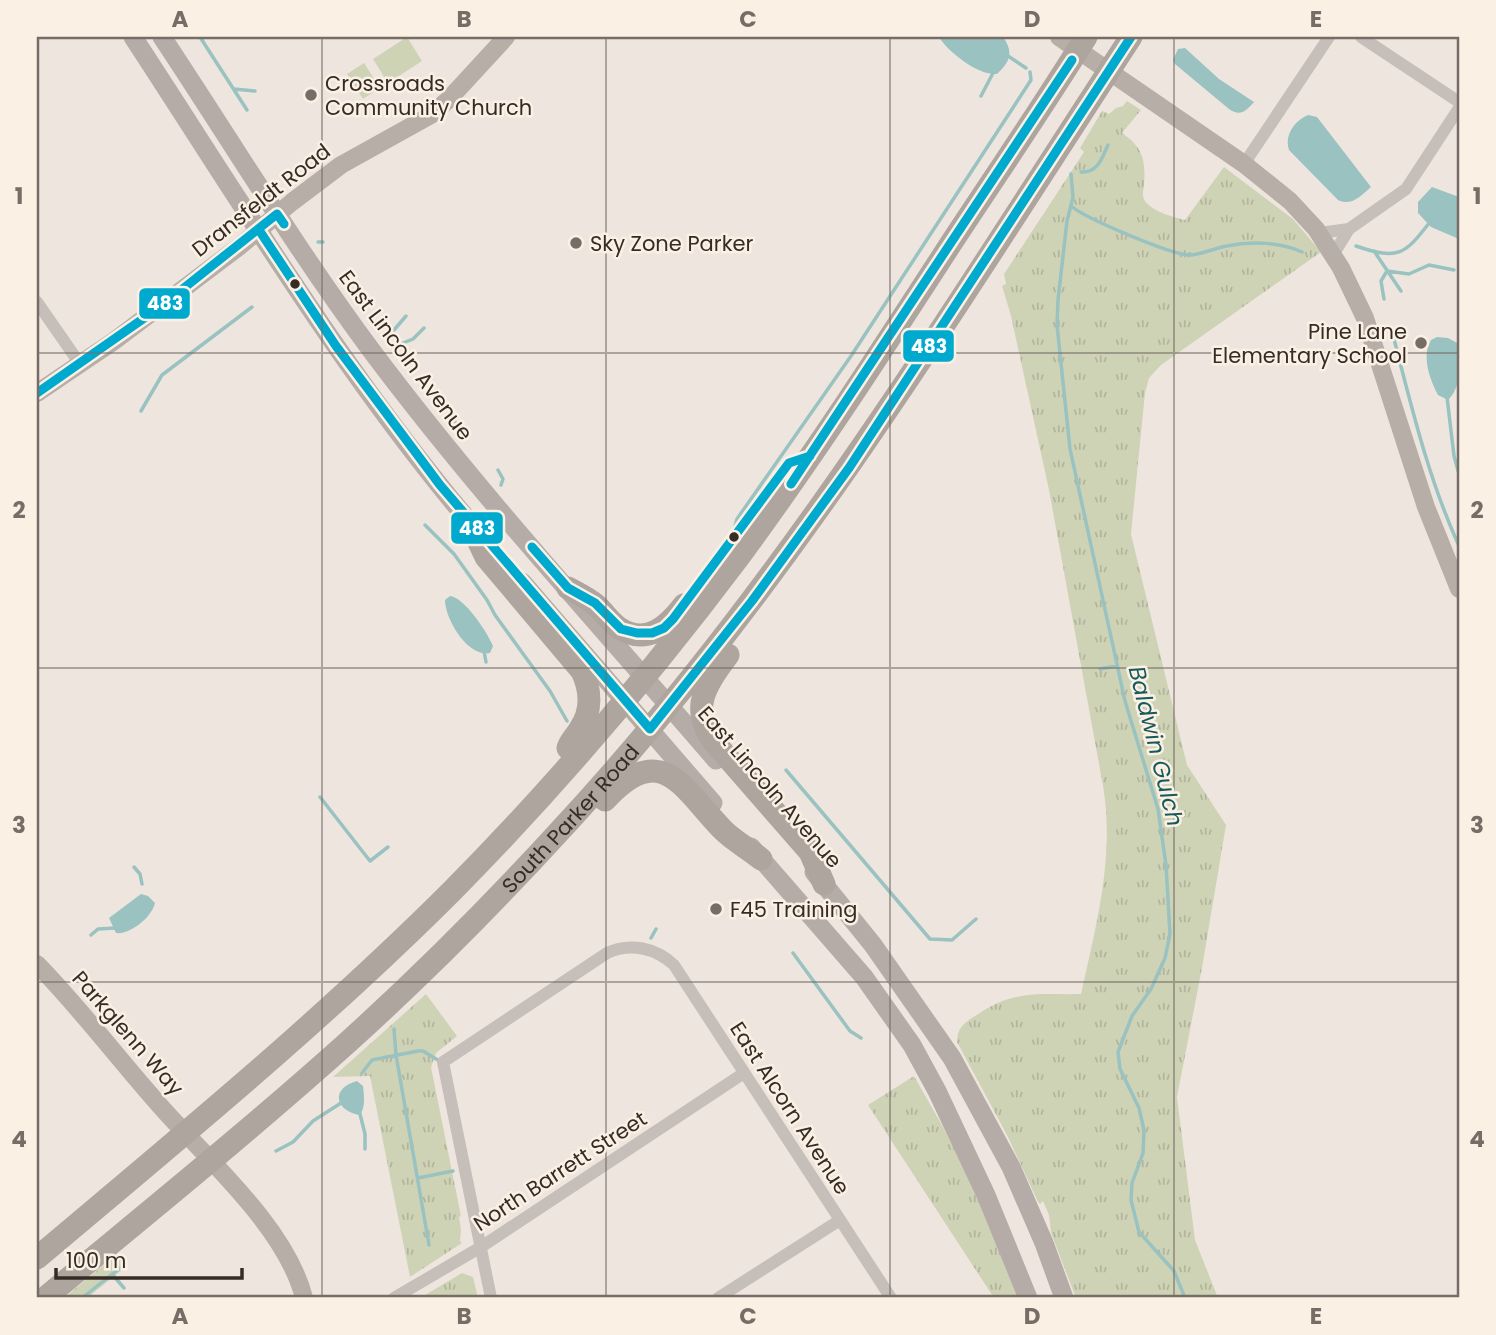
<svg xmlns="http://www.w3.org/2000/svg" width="1496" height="1335" font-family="Poppins,sans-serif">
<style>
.grass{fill:url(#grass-tufts)}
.pitch{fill:#cfd3b6}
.water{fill:#99c2c1}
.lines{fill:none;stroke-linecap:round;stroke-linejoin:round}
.stream{stroke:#99c2c1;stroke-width:3.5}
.street{stroke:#c6beb8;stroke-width:12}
.secondary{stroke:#b7aea8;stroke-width:18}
.primary{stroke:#b5aca7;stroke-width:19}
.highway{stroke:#ada59e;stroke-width:23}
.bus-1-casing{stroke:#fbf0e4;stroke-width:14}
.bus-1{stroke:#00a9ce;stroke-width:9}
.grid{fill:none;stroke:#776c66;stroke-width:2;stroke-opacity:0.55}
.poi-dot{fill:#776c66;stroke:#fbf0e4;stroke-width:2.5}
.bus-dot{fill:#372b26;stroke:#fbf0e4;stroke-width:2.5}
.labels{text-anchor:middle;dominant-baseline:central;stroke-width:5;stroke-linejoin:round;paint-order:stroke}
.poi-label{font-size:21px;fill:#372b26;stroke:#fbf0e4;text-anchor:start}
.street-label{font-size:21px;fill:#372b26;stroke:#fbf0e4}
.water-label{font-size:23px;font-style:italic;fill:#175a5d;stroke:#fbf0e4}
.line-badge{stroke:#fbf0e4;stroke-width:2.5}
.badge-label{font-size:19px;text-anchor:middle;font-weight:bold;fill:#fff}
.neatline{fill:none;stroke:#776c66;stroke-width:2.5}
.grid-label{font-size:23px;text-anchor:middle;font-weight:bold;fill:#776c66}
</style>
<defs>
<pattern id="grass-tufts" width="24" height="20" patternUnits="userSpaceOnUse" patternTransform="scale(1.75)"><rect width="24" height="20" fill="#cfd3b6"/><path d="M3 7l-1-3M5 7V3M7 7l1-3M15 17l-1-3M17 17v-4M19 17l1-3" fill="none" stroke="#b2b59c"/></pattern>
</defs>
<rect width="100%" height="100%" fill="#eee6de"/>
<path class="grass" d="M1127,101L1141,110L1122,133C1143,147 1146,161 1144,185C1143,191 1142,196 1145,201C1153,212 1173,217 1185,220L1224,167L1293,219L1321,252L1161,365L1149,378L1145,393L1131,534L1187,765L1226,825L1202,968L1177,1097L1195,1240L1218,1298H1076L1051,1233L1049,1215L1043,1201L1040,1204L1038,1202L1008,1137L957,1042C957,1028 964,1023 975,1016C1015,989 1035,995 1081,994C1096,926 1115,856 1103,786L1049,490L1011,316L1002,286L1006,284L1004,274L1084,152L1080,148L1102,111L1109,114L1116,108L1123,106Z
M426,994L457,1036L436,1053L431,1067L461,1216L459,1217L461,1230L460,1241L462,1243L410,1277L370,1076L333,1077Z
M914,1076L943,1127L974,1188L1019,1298H994L868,1105Z
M117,1254L127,1266L87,1298H64Z
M462,1273L473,1277L478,1298H420Z"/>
<path class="pitch" d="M407,37L422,61L388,83L373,59Z
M364,63L380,88L363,99L347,74Z"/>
<path class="water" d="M939,37H1003C1014,52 1010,62 997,74C979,76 948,52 939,37Z
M1185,48L1219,79L1254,102C1246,111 1240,117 1229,109L1175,64L1173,60L1178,49Z
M1308,115L1317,117L1371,187C1362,195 1351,207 1338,200L1289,150C1284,136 1294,121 1308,115Z
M1432,187L1459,197V239L1431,227L1418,213V202Z
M1437,337L1448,338L1459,344C1459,364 1463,385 1448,400L1438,395C1430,380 1421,356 1431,340Z
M450,596C464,597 488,633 493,646L490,653C468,658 445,619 445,600Z
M141,894L148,896L155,903C152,917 130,935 116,933L109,918Z
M357,1081L363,1086C364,1095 366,1109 359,1115C334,1110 331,1088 357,1081Z"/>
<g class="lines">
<path class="stream" d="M200,37L247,110
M1008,56L1026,68
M234,89L255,91
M981,96L993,73
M1081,172C1098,173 1102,158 1108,145
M1071,174L1073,197L1067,221L1058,300L1057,325L1070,449L1125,701L1158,809L1166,865L1170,934L1165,958L1151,989L1132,1016L1118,1052L1120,1069L1139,1108L1144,1130L1143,1153L1132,1183L1131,1200L1139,1232L1174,1271L1185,1298
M1071,206C1085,218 1173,256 1191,255C1203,254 1215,248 1227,246C1251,241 1280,242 1302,252
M318,242H323
M1356,246C1399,261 1405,254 1430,222
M1374,251L1401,291
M1384,299L1381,281L1387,271L1409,274L1429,265L1454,270
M394,330L406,316
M1394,339C1412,409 1429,480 1459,546
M403,343L413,339L424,328
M1447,397L1454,456L1459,474
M141,411L162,375L252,307
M452,418L456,423
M498,470L503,479L501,485
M425,525L454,554L487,600L495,615L550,691L567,721
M735,526L737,519L851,356L1031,80L1030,72
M484,651L486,662
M1100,669L1117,666
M786,770L930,939L952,940L976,919
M320,797L370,861L388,847
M134,867L140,874L142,884
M91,935L98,929L115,928
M651,938L656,929
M793,953L850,1031L861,1038
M394,1029L396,1055L429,1245
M362,1073L372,1060L418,1051H423L441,1062
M359,1110L365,1134V1149
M276,1151L293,1142L313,1121L341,1103
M418,1178L453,1171
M112,1274L124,1288
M82,1298L125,1264"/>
<path class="street" d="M1361,37L1459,102
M1244,164L1329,37
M1319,233L1349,229
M1333,255L1349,229L1406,189L1459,108
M37,302L80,364
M394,1298L481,1247L744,1073
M491,1298L443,1062L607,953C630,942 656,948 674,965L891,1298
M718,1298L840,1220"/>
<path class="secondary" d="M1059,37L1244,164L1290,201L1316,229L1341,268L1365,318L1426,507L1459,589
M37,393L114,341L240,246L292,202L341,165L431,115L449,99L506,37
M37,964C81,1009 120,1061 162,1108C209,1161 287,1229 304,1298"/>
<path class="primary" d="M133,37C243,205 348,380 479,533
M162,37C231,141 296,249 371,350C478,493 600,625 716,760
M522,582L713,803
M751,847L864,977L912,1045L937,1091L986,1195L1028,1298
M814,872L873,945L952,1058L1011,1167L1044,1243L1064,1298"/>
<g class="highway">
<path d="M469,521L486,557L582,671C591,690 592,711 580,729C576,736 570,741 568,748"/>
<path d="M568,588C577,593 588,598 596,605C604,612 610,622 619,628C647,646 668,626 684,605"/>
<path d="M728,655C705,685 689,709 715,743L810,852L824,884"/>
<path d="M605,800C662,738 682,788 723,830C734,841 749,849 761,859"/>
<path d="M37,1258C178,1139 321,1022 452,891C555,787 650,675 738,558C812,458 880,353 948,248C994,178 1042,108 1086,37"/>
<path id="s1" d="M45,1298C146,1214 249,1131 347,1043C420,977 490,907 556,835C781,594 952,311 1131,37"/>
</g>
<g class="bus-1-casing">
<path id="bus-1" d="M259,230L336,346L440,485L650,729L752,601L849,468L1131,37
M37,393L160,307L277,214L284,224
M791,484L1072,60
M532,547L568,588L595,603L621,629L637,633H652L664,628L673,619L789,463L810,456"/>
</g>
<use href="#bus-1" class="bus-1"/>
</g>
<path class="grid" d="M322,37V1298M606,37V1298M890,37V1298M1174,37V1298M37,353H1459M37,668H1459M37,982H1459"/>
<g class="poi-dot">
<circle cx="311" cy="95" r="7"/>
<circle cx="576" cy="243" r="7"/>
<circle cx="1421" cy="343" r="7"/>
<circle cx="716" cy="909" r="7"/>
</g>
<g class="bus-dot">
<circle cx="295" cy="284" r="6"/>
<circle cx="734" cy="537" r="6"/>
</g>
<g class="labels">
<g class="poi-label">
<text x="325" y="83">Crossroads<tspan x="325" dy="24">Community Church</tspan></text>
<text x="590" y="243">Sky Zone Parker</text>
<text x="1407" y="331" text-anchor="end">Pine Lane<tspan x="1407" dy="24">Elementary School</tspan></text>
<text x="730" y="909">F45 Training</text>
</g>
<g class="street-label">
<text transform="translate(261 200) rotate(-38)">Dransfeldt Road</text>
<text transform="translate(406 355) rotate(53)">East Lincoln Avenue</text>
<text transform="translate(770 787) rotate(49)">East Lincoln Avenue</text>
<text stroke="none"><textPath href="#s1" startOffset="712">South Parker Road</textPath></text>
<text transform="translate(128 1033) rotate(49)">Parkglenn Way</text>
<text transform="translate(790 1108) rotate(57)">East Alcorn Avenue</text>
<text transform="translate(560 1171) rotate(-33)">North Barrett Street</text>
</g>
<g class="water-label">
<text transform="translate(1156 746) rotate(76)">Baldwin Gulch</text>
</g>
</g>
<g class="line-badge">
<rect x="138" y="287" width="53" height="33" rx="7" fill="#00a9ce"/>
<rect x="902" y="329" width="53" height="34" rx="7" fill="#00a9ce"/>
<rect x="450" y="511" width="54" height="34" rx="7" fill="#00a9ce"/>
</g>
<g class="badge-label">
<text x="165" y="310">483</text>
<text x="929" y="353">483</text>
<text x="477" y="535">483</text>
</g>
<rect width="1496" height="1335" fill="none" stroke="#fbf0e4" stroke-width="77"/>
<path d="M56 1268v10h186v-10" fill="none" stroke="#372b26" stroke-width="3.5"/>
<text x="66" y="1268" font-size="21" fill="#372b26" stroke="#fbf0e4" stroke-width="5" paint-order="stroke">100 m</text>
<rect x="38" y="38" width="1420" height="1258" class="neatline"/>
<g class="grid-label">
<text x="180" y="27">A</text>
<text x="464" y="27">B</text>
<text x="748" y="27">C</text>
<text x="1032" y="27">D</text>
<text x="1316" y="27">E</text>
<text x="19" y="204">1</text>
<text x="1477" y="204">1</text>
<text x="19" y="518">2</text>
<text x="1477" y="518">2</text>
<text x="19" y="833">3</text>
<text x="1477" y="833">3</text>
<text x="19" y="1147">4</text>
<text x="1477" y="1147">4</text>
<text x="180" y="1324">A</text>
<text x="464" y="1324">B</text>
<text x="748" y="1324">C</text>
<text x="1032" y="1324">D</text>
<text x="1316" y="1324">E</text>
</g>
</svg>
